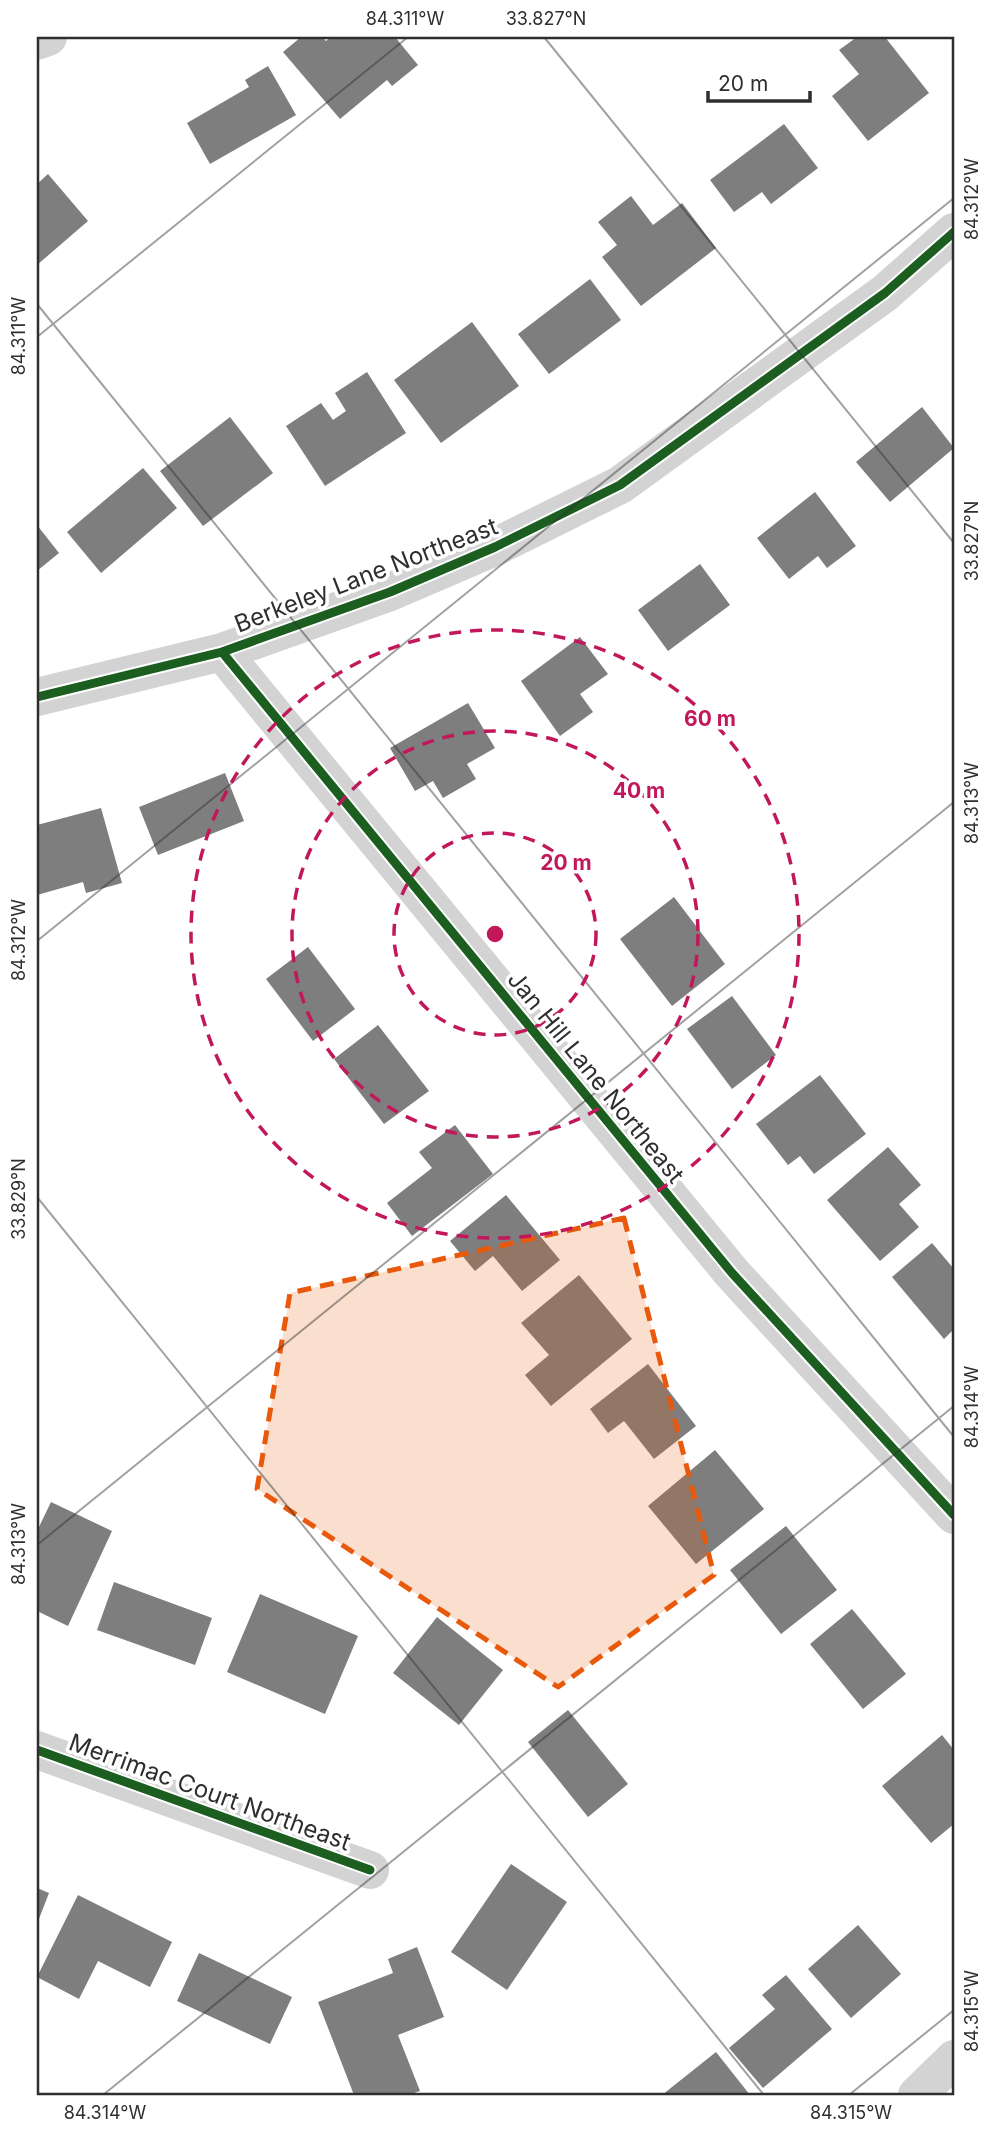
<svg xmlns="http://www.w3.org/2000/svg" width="991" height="2132" font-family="Inter,sans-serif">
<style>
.building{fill:#7e7e7e}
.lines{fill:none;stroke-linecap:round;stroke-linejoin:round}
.minor{stroke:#d3d3d3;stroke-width:38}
.cycleway-casing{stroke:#fff;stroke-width:13}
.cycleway{stroke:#1b5e20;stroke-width:9}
.marked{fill:#e8590c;fill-opacity:0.2;stroke:#e8590c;stroke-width:5;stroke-dasharray:14 9;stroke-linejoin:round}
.ticks{fill:none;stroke:#2e2e2e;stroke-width:2;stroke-opacity:0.45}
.ring{fill:none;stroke:#c2185b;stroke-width:3.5;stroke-dasharray:12 9}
.labels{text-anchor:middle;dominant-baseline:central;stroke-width:7;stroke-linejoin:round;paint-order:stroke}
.street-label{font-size:24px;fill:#2e2e2e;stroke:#fff}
.centre{fill:#c2185b;stroke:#fff;stroke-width:3.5}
.ring-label{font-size:21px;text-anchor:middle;font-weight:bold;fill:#c2185b;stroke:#fff;stroke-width:7;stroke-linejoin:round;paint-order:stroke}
.neatline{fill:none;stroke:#2e2e2e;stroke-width:2.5}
.ticks-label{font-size:18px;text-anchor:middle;fill:#2e2e2e}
</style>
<rect width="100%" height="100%" fill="#fff"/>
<path class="building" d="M301,37H322L326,41L331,37H395L418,65L392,86L387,80L340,119L283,52Z
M857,37H885L929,93L868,141L832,96L859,74L839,50Z
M268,66L296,115L210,164L187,123L249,87L245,80Z
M784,124L818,168L771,204L762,192L734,212L710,180Z
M48,174L88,221L37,265V184Z
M631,196L653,225L682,203L716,248L641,306L602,257L617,245L598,222Z
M590,279L621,320L549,374L518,334Z
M472,322L519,386L441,443L394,380Z
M367,372L406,433L325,486L286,426L321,403L333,420L346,411L335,393Z
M922,407L954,448L890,502L856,462Z
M230,417L273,473L203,526L160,471Z
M143,468L177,508L101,573L67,532Z
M815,492L856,546L827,568L818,556L789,579L757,538Z
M37,525L59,553L37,571Z
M700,564L730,605L668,651L638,610Z
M580,637L608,674L580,694L593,712L560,736L521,681Z
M468,703L495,748L467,764L476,779L443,798L433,781L415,791L390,748Z
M225,773L244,821L158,855L139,807Z
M101,808L122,883L86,893L83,882L37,895V825Z
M674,897L725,964L672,1006L620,939Z
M308,947L355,1009L313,1041L266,979Z
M732,996L776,1055L732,1089L687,1029Z
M378,1025L429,1091L384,1124L334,1059Z
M820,1075L866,1134L814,1174L800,1156L788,1165L756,1124Z
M455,1125L493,1174L412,1236L387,1203L432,1168L419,1152Z
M888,1147L921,1185L899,1204L919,1227L880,1261L827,1200Z
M506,1195L560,1260L522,1291L493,1256L475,1271L450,1241Z
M932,1243L954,1269V1329L944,1339L892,1277Z
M579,1275L632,1339L551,1406L525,1375L549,1355L521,1323Z
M648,1364L696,1426L654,1459L624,1421L608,1433L590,1409Z
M715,1450L764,1509L696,1564L648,1506Z
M51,1502L112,1531L68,1626L37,1611V1526L39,1527Z
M786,1526L837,1590L781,1634L730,1570Z
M114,1582L212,1618L195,1665L97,1630Z
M260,1594L358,1636L325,1714L227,1672Z
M852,1609L906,1674L863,1709L810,1644Z
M437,1617L503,1670L459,1725L393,1673Z
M568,1710L628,1784L588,1817L528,1742Z
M942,1735L954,1750V1824L931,1843L882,1786Z
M511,1864L567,1902L507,1990L451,1952Z
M37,1888L49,1893L37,1924Z
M78,1895L172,1942L150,1987L98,1961L79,1999L37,1977Z
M858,1925L901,1974L851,2018L808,1969Z
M417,1947L444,2017L398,2035L420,2091L408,2095H354L318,2002L393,1973L388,1959Z
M199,1953L292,1997L270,2044L177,2001Z
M786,1975L832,2029L763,2088L729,2048L775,2009L762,1995Z
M716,2052L750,2095H662Z"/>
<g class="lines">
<path class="minor" d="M37,41L48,37
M222,652L732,1273L954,1515
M37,697L222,652L390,592L495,547L620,485L885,293L954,232
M37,1750L370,1870
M917,2095L954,2059"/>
<g class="cycleway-casing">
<path id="cycleway" d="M222,652L732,1273L954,1515
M37,697L222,652L390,592L495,547L620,485L885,293L954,232
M37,1750L370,1870"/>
</g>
<use href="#cycleway" class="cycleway"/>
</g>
<path class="marked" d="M624,1218L714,1575L558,1687L257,1489L290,1293Z"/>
<path class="ticks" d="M544,37L954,543M37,304L954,1437M37,337L408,37M37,941L954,198M37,1197L764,2095M37,1545L954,802M37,2091L40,2095M103,2095L954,1406M849,2095L954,2010"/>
<g class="ring">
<circle cx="495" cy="934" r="101"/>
<circle cx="495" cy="934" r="203"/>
<circle cx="495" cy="934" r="304"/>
</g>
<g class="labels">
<g class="street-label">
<text transform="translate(366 575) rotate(-21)">Berkeley Lane Northeast</text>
<text transform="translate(596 1077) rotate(51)">Jan Hill Lane Northeast</text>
<text transform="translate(210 1792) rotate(20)">Merrimac Court Northeast</text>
</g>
</g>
<circle cx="495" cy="934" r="10" class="centre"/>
<g class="ring-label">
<text x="710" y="726">60 m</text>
<text x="639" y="798">40 m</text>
<text x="566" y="870">20 m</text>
</g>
<rect width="991" height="2132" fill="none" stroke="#ffffff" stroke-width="77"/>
<path d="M708 91v10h102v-10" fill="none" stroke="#2e2e2e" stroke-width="3.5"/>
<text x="718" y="91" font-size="21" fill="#2e2e2e" stroke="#ffffff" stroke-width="5" paint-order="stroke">20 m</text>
<rect x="38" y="38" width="915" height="2056" class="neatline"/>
<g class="ticks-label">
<text x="405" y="25">84.311°W</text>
<text x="546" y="25">33.827°N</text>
<text transform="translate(972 199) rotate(-90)" y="6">84.312°W</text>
<text transform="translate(19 336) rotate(-90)" y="6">84.311°W</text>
<text transform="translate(972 541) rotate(-90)" y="6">33.827°N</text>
<text transform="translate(972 803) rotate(-90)" y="6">84.313°W</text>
<text transform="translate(19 940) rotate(-90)" y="6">84.312°W</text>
<text transform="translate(19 1199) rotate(-90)" y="6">33.829°N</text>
<text transform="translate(972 1407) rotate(-90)" y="6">84.314°W</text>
<text transform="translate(19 1544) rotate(-90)" y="6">84.313°W</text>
<text transform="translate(972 2011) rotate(-90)" y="6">84.315°W</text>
<text x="105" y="2119">84.314°W</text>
<text x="851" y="2119">84.315°W</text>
</g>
</svg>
